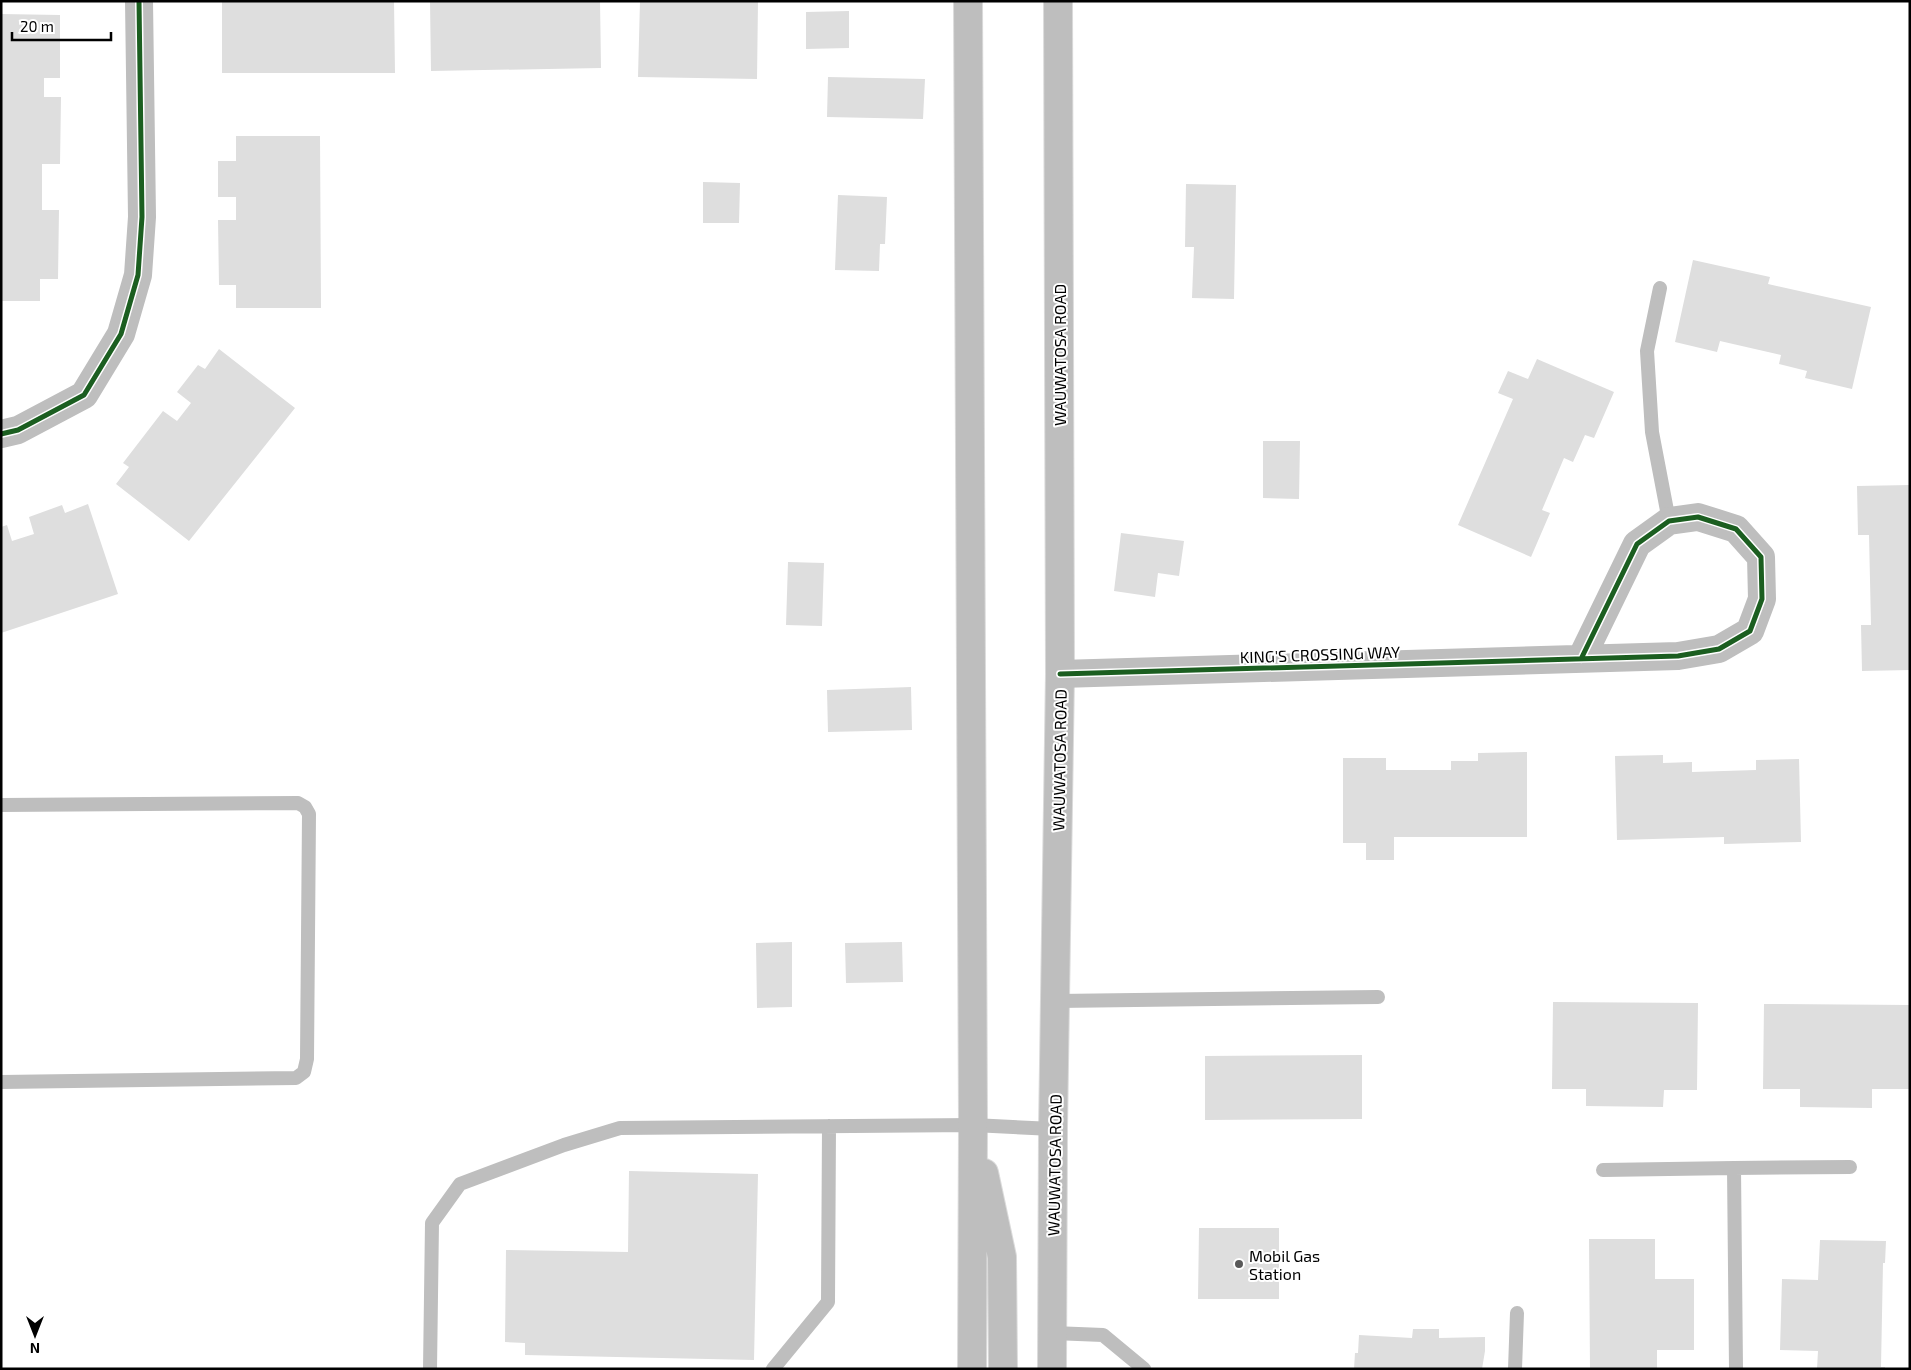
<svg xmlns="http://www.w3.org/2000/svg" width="1911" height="1370" font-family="'Exo 2',sans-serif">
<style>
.building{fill:#dedede}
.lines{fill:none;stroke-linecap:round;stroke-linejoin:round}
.primary-casing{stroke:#dbdbdb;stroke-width:30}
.service{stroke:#bebebe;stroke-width:14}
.minor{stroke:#bebebe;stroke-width:28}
.primary{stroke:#bebebe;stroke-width:28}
.cycleway-casing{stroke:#fff;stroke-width:8}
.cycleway{stroke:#1b5e20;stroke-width:5}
.poi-dot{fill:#595959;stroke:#fff;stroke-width:2}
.labels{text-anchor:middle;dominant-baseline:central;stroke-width:4;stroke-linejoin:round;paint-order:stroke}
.street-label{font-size:16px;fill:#000;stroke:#fff}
.poi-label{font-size:16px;fill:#000;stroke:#fff;text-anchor:start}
</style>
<rect width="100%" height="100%" fill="#fff"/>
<path class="building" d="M222,1H394L395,73H222Z
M430,1H600L601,68L431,71Z
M640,1H758L757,79L638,77Z
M849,11V48L806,49V12Z
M1,14L60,15V78H44V97H61L60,164H42V210H59L58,279H40V301H1Z
M828,77L925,79L923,119L827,117Z
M236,136H320L321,308H236V285H219L218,220H236V197H218V161H236Z
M703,182L740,183L739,223H703Z
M1186,184L1236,185L1234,299L1192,298L1194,247H1185Z
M838,195L887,197L885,244H880L879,271L835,270Z
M1693,260L1770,277L1768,284L1871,307L1852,389L1805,378L1807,371L1779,364L1781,355L1720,341L1717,352L1675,342Z
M219,349L295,408L189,541L116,484L129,467L123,463L163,411L177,421L191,403L177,392L198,365L205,369Z
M1537,359L1614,392L1594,438L1585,435L1573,462L1564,458L1542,510L1550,513L1531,557L1458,525L1513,399L1498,393L1508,371L1528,379Z
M1263,441H1300L1299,499L1263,498Z
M1910,485V670L1862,671L1861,625H1871L1869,535H1858L1857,486Z
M88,504L118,594L1,633V527L7,525L12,541L34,534L29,517L62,505L65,513Z
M1121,533L1184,541L1179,576L1158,573L1155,597L1114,591Z
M788,562L824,563L822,626L786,625Z
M911,687L912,730L828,732L827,690Z
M1527,752V837H1394V860H1366V843H1343V758H1386V770H1451V761H1478V753Z
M1663,755V763L1692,762V772L1756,770V760L1799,759L1801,842L1724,844V837L1617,840L1615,756Z
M792,942V1007L757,1008L756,943Z
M902,942L903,982L846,983L845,943Z
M1553,1002L1698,1003L1697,1090H1664L1663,1107L1586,1106V1089H1552Z
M1764,1004L1910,1005L1909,1089H1872V1108L1800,1107V1089H1763Z
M1362,1055V1119L1205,1120V1056Z
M629,1171L758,1174L754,1360L525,1355V1343L505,1342L506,1250L628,1252Z
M1199,1228H1279V1299H1198Z
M1589,1239H1655V1279H1694V1350H1657V1369H1590Z
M1820,1240L1886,1241L1885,1263H1883L1881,1367H1885V1369H1817L1818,1351L1780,1350L1782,1279L1818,1280Z
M1413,1329H1439V1338L1485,1337V1351L1482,1369H1354L1355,1353H1358L1359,1335L1412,1338Z"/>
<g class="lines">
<g class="primary-casing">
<path id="primary" d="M968,1L973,1125L972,1369
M984,1173L1002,1257L1003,1369
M1052,1369L1053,1129L1060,674L1058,1"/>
</g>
<path class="service" d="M1660,288L1647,351L1652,432L1669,521
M1,805L298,803L305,807L309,814L307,1059L304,1072L296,1078L1,1082
M1057,1001L1378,997
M1734,1168L1850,1167
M1603,1170L1734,1168L1736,1369
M1053,1333L1103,1335L1144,1369
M430,1369L432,1223L460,1184L564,1145L620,1128L973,1125L1053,1129
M773,1369L828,1302L829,1126
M1515,1369L1517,1313"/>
<path class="minor" d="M1,434L18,430L84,395L121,334L138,275L142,217L139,1
M1060,674L1678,656L1719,649L1750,631L1762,599L1761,557L1736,529L1698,517L1669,521L1637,544L1581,659"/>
<use href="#primary" class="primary"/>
<g class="cycleway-casing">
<path id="cycleway" d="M1,434L18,430L84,395L121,334L138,275L142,217L139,1
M1060,674L1678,656L1719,649L1750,631L1762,599L1761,557L1736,529L1698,517L1669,521L1637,544L1581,659"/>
</g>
<use href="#cycleway" class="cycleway"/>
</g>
<circle class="poi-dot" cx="1239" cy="1264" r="5"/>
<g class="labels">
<g class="street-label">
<text transform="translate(1059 355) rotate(-90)">WAUWATOSA ROAD</text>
<text transform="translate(1320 654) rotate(-2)">KING'S CROSSING WAY</text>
<text transform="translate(1059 760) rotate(-89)">WAUWATOSA ROAD</text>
<text transform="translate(1054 1165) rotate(-89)">WAUWATOSA ROAD</text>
</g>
<g class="poi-label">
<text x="1249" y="1255">Mobil Gas<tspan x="1249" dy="18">Station</tspan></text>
</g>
</g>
<rect width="1911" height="1370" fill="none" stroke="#000000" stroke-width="5"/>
<g transform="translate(35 1335) rotate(180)" stroke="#ffffff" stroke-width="4" paint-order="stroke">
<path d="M0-4L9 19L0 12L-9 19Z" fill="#000000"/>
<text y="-8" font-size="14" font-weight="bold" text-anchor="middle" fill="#000000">N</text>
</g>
<path d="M12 32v8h99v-8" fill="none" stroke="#000000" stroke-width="2.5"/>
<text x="20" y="32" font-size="15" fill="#000000" stroke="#ffffff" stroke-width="4" paint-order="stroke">20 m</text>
</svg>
